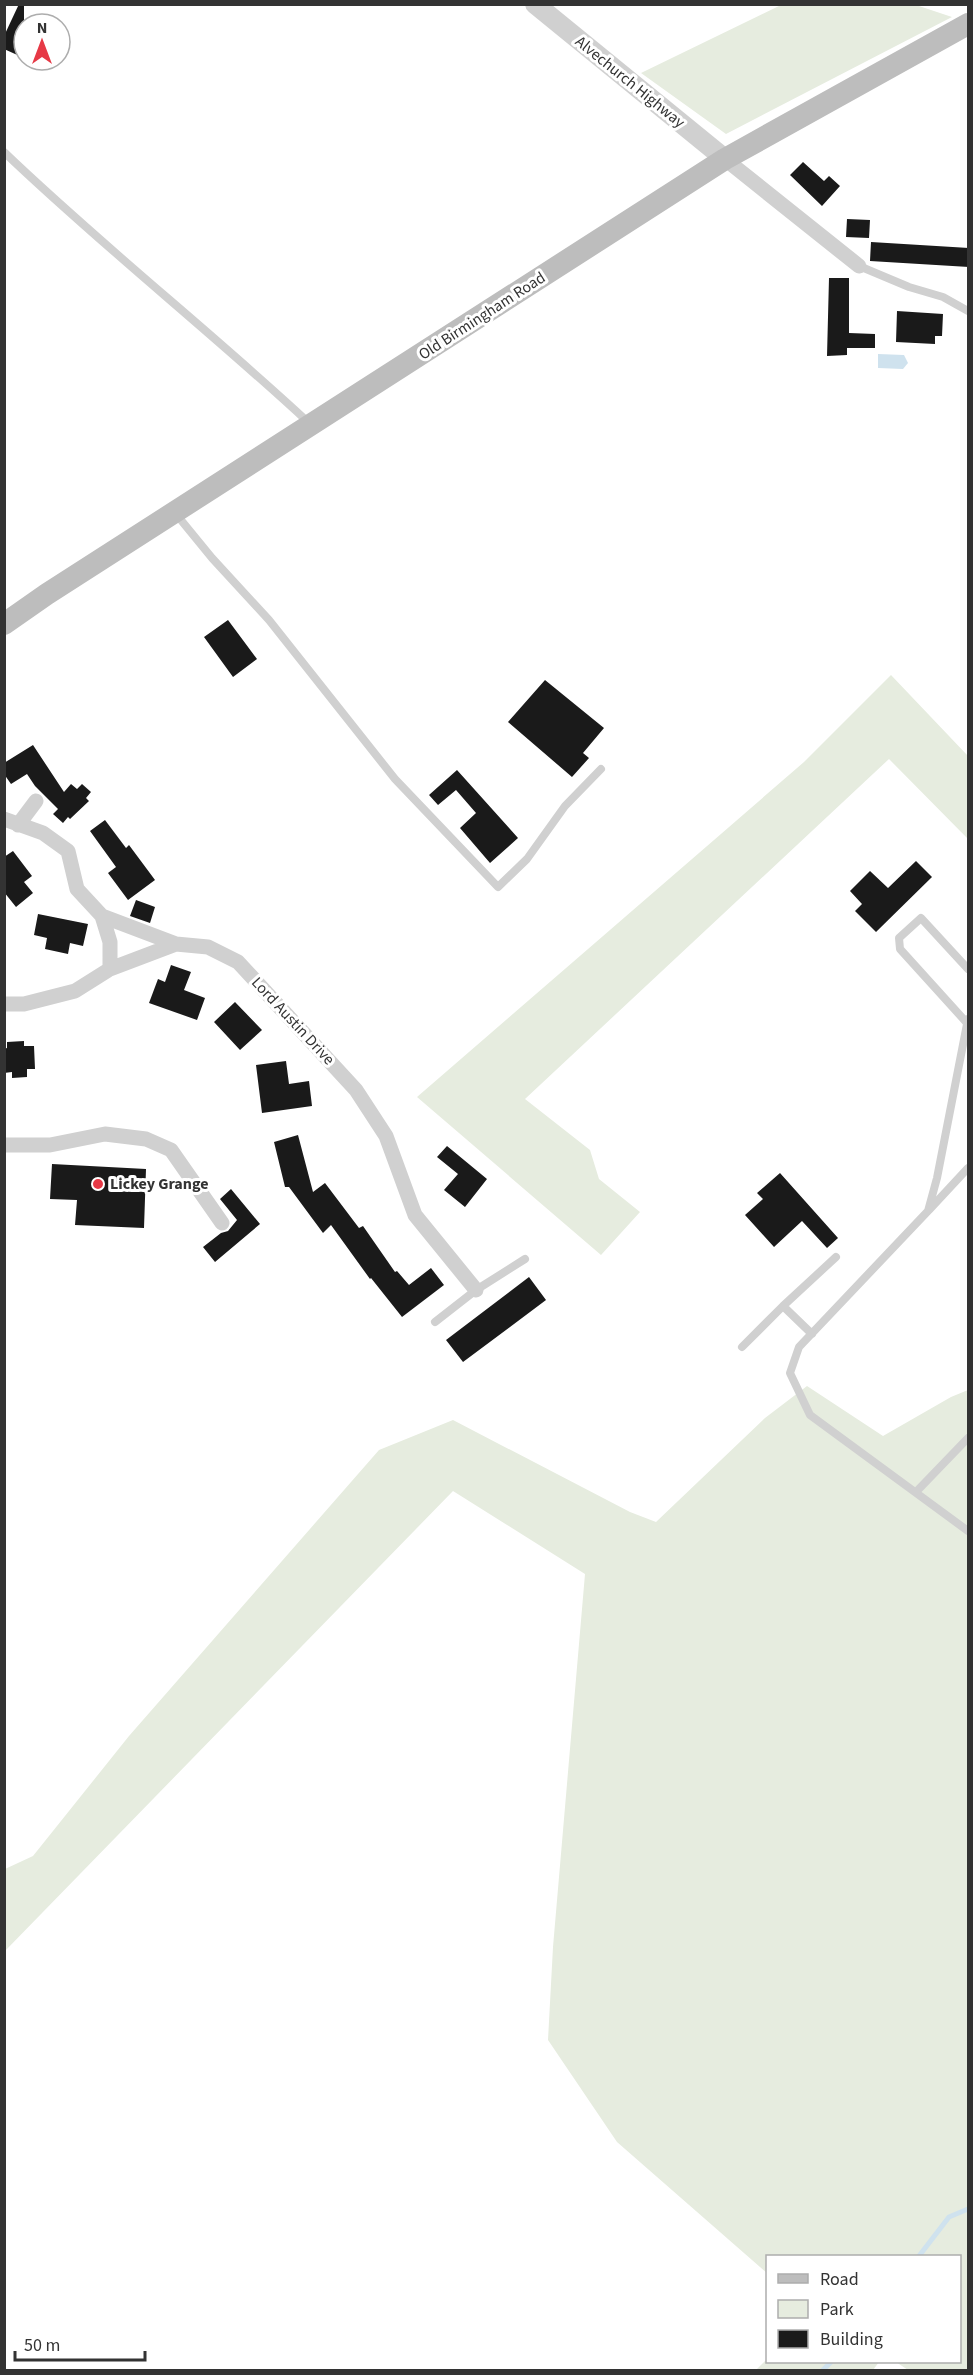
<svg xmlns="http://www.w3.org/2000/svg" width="973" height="2375" font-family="'Source Sans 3',sans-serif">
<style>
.green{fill:#e6ecdf}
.water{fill:#cfe2ee}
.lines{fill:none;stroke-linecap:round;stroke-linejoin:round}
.stream{stroke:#cfe2ee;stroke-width:5}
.building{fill:#1a1a1a}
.service{stroke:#d0d0d0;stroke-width:8}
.minor{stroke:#d0d0d0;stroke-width:15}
.tertiary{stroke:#d0d0d0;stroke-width:20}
.secondary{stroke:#bdbdbd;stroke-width:22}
.poi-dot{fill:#e63946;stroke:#fff;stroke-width:2}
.labels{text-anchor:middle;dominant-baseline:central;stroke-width:6;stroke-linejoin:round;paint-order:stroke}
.street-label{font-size:16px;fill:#333;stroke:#fff}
.poi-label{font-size:16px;font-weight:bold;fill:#333;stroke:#fff;text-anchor:start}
</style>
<rect width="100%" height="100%" fill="#fff"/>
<path class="green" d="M781,5H916L952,17L726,134L641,73Z
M891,675L968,756V839L889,759L525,1099L590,1150L599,1179L640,1212L601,1255L417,1097L804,762Z
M807,1386L883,1436L951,1397L968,1390V2370H908L896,2362H960V2256H768L767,2273L617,2142L548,2040L553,1947L585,1574L453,1491L5,1951V1869L33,1856L129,1736L379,1450L453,1420L630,1512L656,1522L765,1418Z
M767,2359L768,2362H879L873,2370H756Z"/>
<path class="water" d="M878,354L904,355L908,363L903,369L878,368Z"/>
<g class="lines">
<path class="stream" d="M919,2256L949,2217L968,2209
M823,2370L831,2362"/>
</g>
<path class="building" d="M19,4H24V58L4,49V36Z
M803,162L824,181L829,176L840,186L822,206L790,175Z
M847,219L870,220L869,238L846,237Z
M871,242L969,248V267L870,261Z
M829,278H849V333L875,334V348H847V355L827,356Z
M897,311L943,314L942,336H935V344L896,342Z
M228,620L257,659L233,677L204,637Z
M545,680L604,728L583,753L589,758L572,777L508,722Z
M33,745L64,792L71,784L77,789L82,784L91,792L86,798L89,801L70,819L68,817L63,823L53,814L58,809L35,786L27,774L11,784L4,774V763Z
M457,770L518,838L490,863L460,828L476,813L456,790L438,805L429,795Z
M105,820L126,848L129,845L155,880L128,900L108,873L116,867L90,831Z
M13,851L32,876L24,882L33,893L16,907L4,892V857Z
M916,861L932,877L876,932L855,911L862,904L850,891L870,871L888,888Z
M136,900L155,907L150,923L130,916Z
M38,914L88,924L83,946L70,943L68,954L45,949L47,938L34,935Z
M171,965L191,972L184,990L205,998L197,1020L149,1003L158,979L165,982Z
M235,1002L262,1030L240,1050L214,1022Z
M24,1041V1046H34L35,1069H27V1077L12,1078V1072L4,1073V1049L7,1048V1042Z
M286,1061L289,1084L309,1081L312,1106L262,1113L256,1065Z
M298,1135L313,1192L325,1183L359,1228L363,1226L395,1272L397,1271L409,1285L431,1268L444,1285L402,1317L371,1278L370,1279L331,1225L323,1233L289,1187H285L274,1142Z
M447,1146L487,1179L465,1207L444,1190L458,1174L437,1157Z
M52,1164L146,1169L144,1228L75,1225L77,1200L50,1199Z
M780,1173L838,1238L827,1248L802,1221L774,1247L745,1215L763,1199L757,1193Z
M231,1189L260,1224L215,1262L203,1247L221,1233L228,1231L237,1220L220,1199Z
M529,1277L546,1300L463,1362L446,1340Z"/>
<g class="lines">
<path class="service" d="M4,152C102,246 209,330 308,422
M859,266L909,287L943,297L968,311
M176,514L212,558L269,620L395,779L498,887L527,859L565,806L601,769
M968,1019L937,1178L928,1211L799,1347L790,1373L810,1415L968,1531
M967,1023L900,949L899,938L921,918L968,969
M929,1210L968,1168
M435,1322L476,1290L525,1259
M812,1334L783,1306L836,1257
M742,1347L783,1306
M916,1492L968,1438"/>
<path class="minor" d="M725,159L859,266
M4,819L43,833L68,851L77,889L102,916L110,942V969
M18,825L36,801
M102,916L176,944
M4,1004H24L75,991L110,969L176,944L208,947L238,962L356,1090L386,1136L415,1215L476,1290
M4,1145H50L105,1134L146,1139L171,1150L222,1223"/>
<path class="tertiary" d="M535,4L725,159"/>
<path class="secondary" d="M4,624L47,594L725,159L968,24"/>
</g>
<circle class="poi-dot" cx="98" cy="1184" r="6"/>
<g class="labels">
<g class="street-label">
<text transform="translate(630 82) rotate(39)">Alvechurch Highway</text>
<text transform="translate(482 316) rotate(-33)">Old Birmingham Road</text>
<text transform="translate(293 1021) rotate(47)">Lord Austin Drive</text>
</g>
<g class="poi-label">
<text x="110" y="1184">Lickey Grange</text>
</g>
</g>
<rect width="973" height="2375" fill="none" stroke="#333333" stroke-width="12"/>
<rect x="766" y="2255" width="195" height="108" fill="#ffffff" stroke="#adadad" stroke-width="1.5"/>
<rect x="778" y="2274" width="30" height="9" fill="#bdbdbd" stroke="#adadad" stroke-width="1.5"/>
<text x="820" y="2285" font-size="18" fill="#333333">Road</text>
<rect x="778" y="2300" width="30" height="18" fill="#e6ecdf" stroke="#adadad" stroke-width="1.5"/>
<text x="820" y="2315" font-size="18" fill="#333333">Park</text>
<rect x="778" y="2330" width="30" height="18" fill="#1a1a1a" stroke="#adadad" stroke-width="1.5"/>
<text x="820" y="2345" font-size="18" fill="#333333">Building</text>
<g transform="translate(42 42)"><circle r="28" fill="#ffffff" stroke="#adadad" stroke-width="1.5"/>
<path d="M0-4.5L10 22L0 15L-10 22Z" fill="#e63946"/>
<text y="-9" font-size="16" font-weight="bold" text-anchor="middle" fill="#333333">N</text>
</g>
<path d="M15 2351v9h130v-9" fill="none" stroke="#333333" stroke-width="3"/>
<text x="24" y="2351" font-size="18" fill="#333333" stroke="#ffffff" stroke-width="4.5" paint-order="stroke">50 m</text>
</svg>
